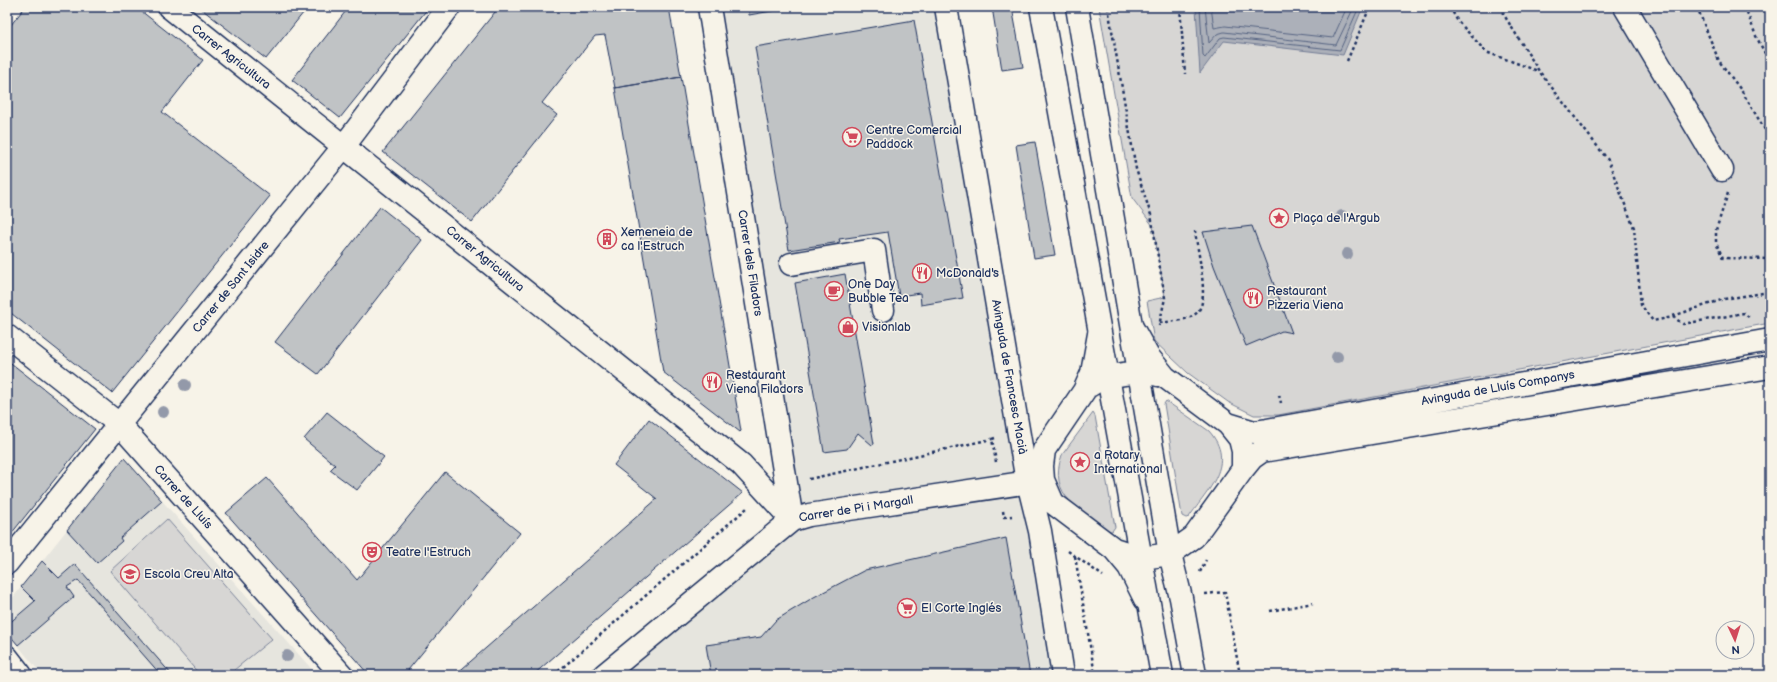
<svg xmlns="http://www.w3.org/2000/svg" width="1777" height="682" font-family="'Balsamiq Sans',sans-serif">
<style>
.built{fill:#e6e5de}
.green{fill:#d7d6d4;stroke:#798299}
.water{fill:#acb0b9;stroke:#727c95}
.lines{fill:none;stroke-linecap:round;stroke-linejoin:round}
.shore{stroke:#556382;stroke-width:1}
.building{fill:#c0c3c5;stroke:#1b2f5e}
.minor-casing{stroke:#1b2f5e;stroke-width:25}
.major-casing{stroke:#1b2f5e;stroke-width:25}
.path{stroke:#1b2f5e;stroke-width:2.5;stroke-dasharray:3 3;stroke-linecap:butt}
.minor{stroke:#f7f3e8;stroke-width:22}
.major{stroke:#f7f3e8;stroke-width:22}
.tree{fill:#9399a9}
.labels{text-anchor:middle;dominant-baseline:central;stroke-width:3;stroke-linejoin:round;paint-order:stroke}
.street-label{font-size:12px;fill:#1b2f5e;stroke:#f7f3e8}
.poi-label{font-size:12px;fill:#1b2f5e;stroke:#f7f3e8;text-anchor:start}
</style>
<rect width="100%" height="100%" fill="#f7f3e8"/>
<filter id="ink" filterUnits="userSpaceOnUse"><feTurbulence type="fractalNoise" baseFrequency=".025" numOctaves="2"/><feDisplacementMap in="SourceGraphic" scale="8" xChannelSelector="R" yChannelSelector="G"/><feConvolveMatrix kernelMatrix="1 2 1 2 8 2 1 2 1" color-interpolation-filters="sRGB"/></filter>
<g filter="url(#ink)">
<path class="built" d="M709,7H946L1025,470L1015,488L1033,503L1063,675H604L792,520Z
M124,458L317,675H42L7,632V605Z"/>
<path class="green" d="M1099,7H1770V323L1278,415H1254L1228,402L1188,373L1154,341L1147,301L1165,297L1153,226L1132,198Z
M1166,401L1209,431C1237,463 1208,490 1189,517L1186,518L1182,516L1164,404Z
M1093,413L1095,416L1115,527L1112,531H1109C1081,510 1047,496 1062,455Z
M167,519L272,639L228,675H200L110,571Z"/>
<path class="water" d="M1201,7H1363L1343,55L1224,41L1200,73L1196,8Z"/>
<g class="lines">
<path class="shore" d="M1200,7L1203,56L1205,58L1220,38L1224,37L1340,50L1359,7
M1205,7L1209,43L1217,34L1224,32L1336,45L1354,7
M1211,7L1214,28L1225,26L1333,38L1347,7"/>
</g>
<path class="building" d="M25,7H136L203,60L162,112L270,196L112,393L7,310V30Z
M199,7H298L304,12L266,59Z
M349,7H429L340,118L292,80Z
M499,7H669L681,77L615,88L605,35L595,36L542,103L557,115L472,222L383,152Z
M748,7H795L749,15Z
M992,7H1012L1023,67L1002,70Z
M914,20L963,298L921,305L920,293L899,296L888,232L839,239L840,242L789,250L755,47Z
M681,77L741,431L740,432L663,372L615,88Z
M1035,142L1055,255L1034,258L1016,145Z
M380,207L422,240L318,374L275,342Z
M1252,226L1292,333L1282,331L1246,346L1214,266L1203,232Z
M603 239a4 4 0 1 1 8 0a4 4 0 1 1-8 0Z
M845,274L874,444L872,445L858,433L847,449L824,452L795,283Z
M7,360L95,429L7,539Z
M327,412L384,457L357,490L330,470L335,465L304,439Z
M649,419L743,493L533,675H455L657,499L614,465Z
M124,458L162,501L120,538L122,541L97,563L67,530Z
M445,472L520,533L404,675H369L226,513L267,478L357,580Z
M1006,538L1030,675H711L706,645L761,637L776,620L814,597L865,570Z
M42,561L59,578L75,564L172,675H161L78,580L67,587L74,597L18,645L7,632V625L35,601L21,587Z"/>
<g class="lines">
<g class="minor-casing">
<path id="minor" d="M169,7L741,464L792,520
M709,7L792,520
M946,7L1025,470L1040,531L1063,675
M1625,7L1722,170
M791,264L874,250L883,310
M1099,334L1092,373L1084,391L1044,450L1042,466L1043,480L1053,503L1114,549L1129,567L1145,599
M7,336L120,425L342,675
M1091,385C1104,374 1143,370 1158,375
M1228,424L1254,432L1267,430L1770,340
M1243,469L1252,458L1262,451L1770,367
M1114,549L1142,558L1170,554L1194,537L1243,469V451L1240,439L1228,424L1165,377L1148,356L1133,329
M7,563L344,146L449,7
M7,657L21,675
M604,675L792,520L809,515L1043,480"/>
</g>
<g class="major-casing">
<path id="major" d="M1041,7L1162,675
M1077,7L1170,554L1181,598L1195,675"/>
</g>
<path class="path" d="M1108,7L1136,169L1151,215L1165,298L1159,326
M1180,7L1185,74
M1450,7L1457,20L1486,52L1538,71
M1499,7L1539,71L1608,160L1634,228L1641,305L1653,321L1673,317L1683,324L1744,313L1751,319
M1697,7L1719,61L1741,90L1770,138
M1745,7L1756,36L1770,63
M1347,61L1370,7
M1728,193L1716,230V243L1723,258L1770,259
M1673,316L1724,299L1770,292
M1160,323C1171,321 1192,321 1199,310C1209,295 1197,249 1195,231
M1279,395L1281,403
M995,438L992,439L996,462
M809,479L992,439
M1003,511L1004,517L1012,516
M1068,551L1103,576
M1075,556L1095,675
M1200,572L1206,560
M1205,594L1225,592L1240,675
M1270,611L1313,603
M554,675L747,508"/>
<use href="#minor" class="minor"/>
<use href="#major" class="major"/>
</g>
<g class="tree">
<circle cx="1342" cy="216" r="6"/>
<circle cx="1347" cy="254" r="6"/>
<circle cx="1337" cy="357" r="6"/>
<circle cx="185" cy="385" r="6"/>
<circle cx="163" cy="412" r="6"/>
<circle cx="287" cy="656" r="6"/>
</g>
</g>
<defs>
<g id="supermarket-ring" transform="scale(1)"><circle r="9.5" fill="#f7f3e8" stroke="#d1495b" stroke-width="1.5"/><path d="M-6-5.5h2.5l.6 2H6L4.5 2H-2.5L-4.4-4H-6ZM-1.5 3.2a1.3 1.3 0 1 0 .1 0ZM3 3.2a1.3 1.3 0 1 0 .1 0Z" fill="#d1495b"/></g>
<g id="sight-ring" transform="scale(1)"><circle r="9.5" fill="#f7f3e8" stroke="#d1495b" stroke-width="1.5"/><path d="M0-6L1.8-2.2L6-1.7L2.9 1.2L3.7 5.4L0 3.3L-3.7 5.4L-2.9 1.2L-6-1.7L-1.8-2.2Z" fill="#d1495b"/></g>
<g id="building-ring" transform="scale(1)"><circle r="9.5" fill="#f7f3e8" stroke="#d1495b" stroke-width="1.5"/><path d="M-4-6H4V6H1V3H-1V6H-4ZM-2.5-4.3h1.7v1.8h-1.7ZM.8-4.3h1.7v1.8H.8ZM-2.5-1h1.7V.8h-1.7ZM.8-1h1.7V.8H.8Z" fill="#d1495b"/></g>
<g id="restaurant-ring" transform="scale(1)"><circle r="9.5" fill="#f7f3e8" stroke="#d1495b" stroke-width="1.5"/><path d="M-5-6h1v4h1v-4h1v4h1v-4h1v5L-1.5 .5V6h-2V.5L-5-1ZM5-6V6H3V1.5H1.5Q1.5-4 5-6Z" fill="#d1495b"/></g>
<g id="cafe-ring" transform="scale(1)"><circle r="9.5" fill="#f7f3e8" stroke="#d1495b" stroke-width="1.5"/><path d="M-5.5-4.5H6V0H3Q3 3.5 0 3.5H-2.5Q-5.5 3.5-5.5 0ZM3-3.2v2h1.7v-2ZM-6 4.5H4V6H-6Z" fill="#d1495b"/></g>
<g id="shop-ring" transform="scale(1)"><circle r="9.5" fill="#f7f3e8" stroke="#d1495b" stroke-width="1.5"/><path d="M-5-2.5h2.3a2.7 3.5 0 0 1 5.4 0H5L5.5 6h-11ZM-1.5-2.5h3a1.5 2.3 0 0 0-3 0Z" fill="#d1495b"/></g>
<g id="theatre-ring" transform="scale(1)"><circle r="9.5" fill="#f7f3e8" stroke="#d1495b" stroke-width="1.5"/><path d="M-5-5.5Q0-4 5-5.5V0Q5 5 0 6Q-5 5-5 0ZM-3.3-2.5H-1v1.5H-3.3ZM1-2.5H3.3v1.5H1ZM-2.8 1Q0 5.5 2.8 1Z" fill="#d1495b"/></g>
<g id="school-ring" transform="scale(1)"><circle r="9.5" fill="#f7f3e8" stroke="#d1495b" stroke-width="1.5"/><path d="M0-5L7-2L0 1L-7-2ZM-4 1L0 2.5L4 1V4Q0 6-4 4Z" fill="#d1495b"/></g>
</defs>
<g fill-rule="evenodd">
<use href="#supermarket-ring" x="852" y="137"/>
<use href="#sight-ring" x="1279" y="218"/>
<use href="#building-ring" x="607" y="239"/>
<use href="#restaurant-ring" x="922" y="273"/>
<use href="#cafe-ring" x="834" y="291"/>
<use href="#restaurant-ring" x="1253" y="298"/>
<use href="#shop-ring" x="848" y="327"/>
<use href="#restaurant-ring" x="712" y="382"/>
<use href="#sight-ring" x="1080" y="462"/>
<use href="#theatre-ring" x="372" y="552"/>
<use href="#school-ring" x="130" y="574"/>
<use href="#supermarket-ring" x="907" y="608"/>
</g>
<g class="labels">
<g class="street-label">
<text transform="translate(231 57) rotate(38)">Carrer Agricultura</text>
<text transform="translate(485 259) rotate(39)">Carrer Agricultura</text>
<text transform="translate(750 263) rotate(81)">Carrer dels Filadors</text>
<text transform="translate(231 287) rotate(-51)">Carrer de Sant Isidre</text>
<text transform="translate(1009 377) rotate(80)">Avinguda de Francesc Macià</text>
<text transform="translate(1498 388) rotate(-10)">Avinguda de Lluís Companys</text>
<text transform="translate(183 497) rotate(48)">Carrer de Lluís</text>
<text transform="translate(856 509) rotate(-9)">Carrer de Pi i Margall</text>
</g>
<g class="poi-label">
<text x="866" y="130">Centre Comercial<tspan x="866" dy="14">Paddock</tspan></text>
<text x="1293" y="218">Plaça de l'Argub</text>
<text x="621" y="232">Xemeneia de<tspan x="621" dy="14">ca l'Estruch</tspan></text>
<text x="936" y="273">McDonald's</text>
<text x="848" y="284">One Day<tspan x="848" dy="14">Bubble Tea</tspan></text>
<text x="1267" y="291">Restaurant<tspan x="1267" dy="14">Pizzeria Viena</tspan></text>
<text x="862" y="327">Visionlab</text>
<text x="726" y="375">Restaurant<tspan x="726" dy="14">Viena Filadors</tspan></text>
<text x="1094" y="455">a Rotary<tspan x="1094" dy="14">International</tspan></text>
<text x="386" y="552">Teatre l'Estruch</text>
<text x="144" y="574">Escola Creu Alta</text>
<text x="921" y="608">El Corte Inglés</text>
</g>
</g>
<rect width="1777" height="682" fill="none" stroke="#f7f3e8" stroke-width="24"/>
<rect x="12" y="12" width="1753" height="658" fill="none" stroke="#1b2f5e" stroke-width="1.5" filter="url(#ink)"/>
<g transform="translate(1735 640) rotate(176)"><circle r="19" fill="#f7f3e8" stroke="#9fa5b1"/>
<path d="M0-3L7 15L0 10L-7 15Z" fill="#d1495b"/>
<text y="-6" font-size="11" font-weight="bold" text-anchor="middle" fill="#1b2f5e">N</text>
</g>
</svg>
